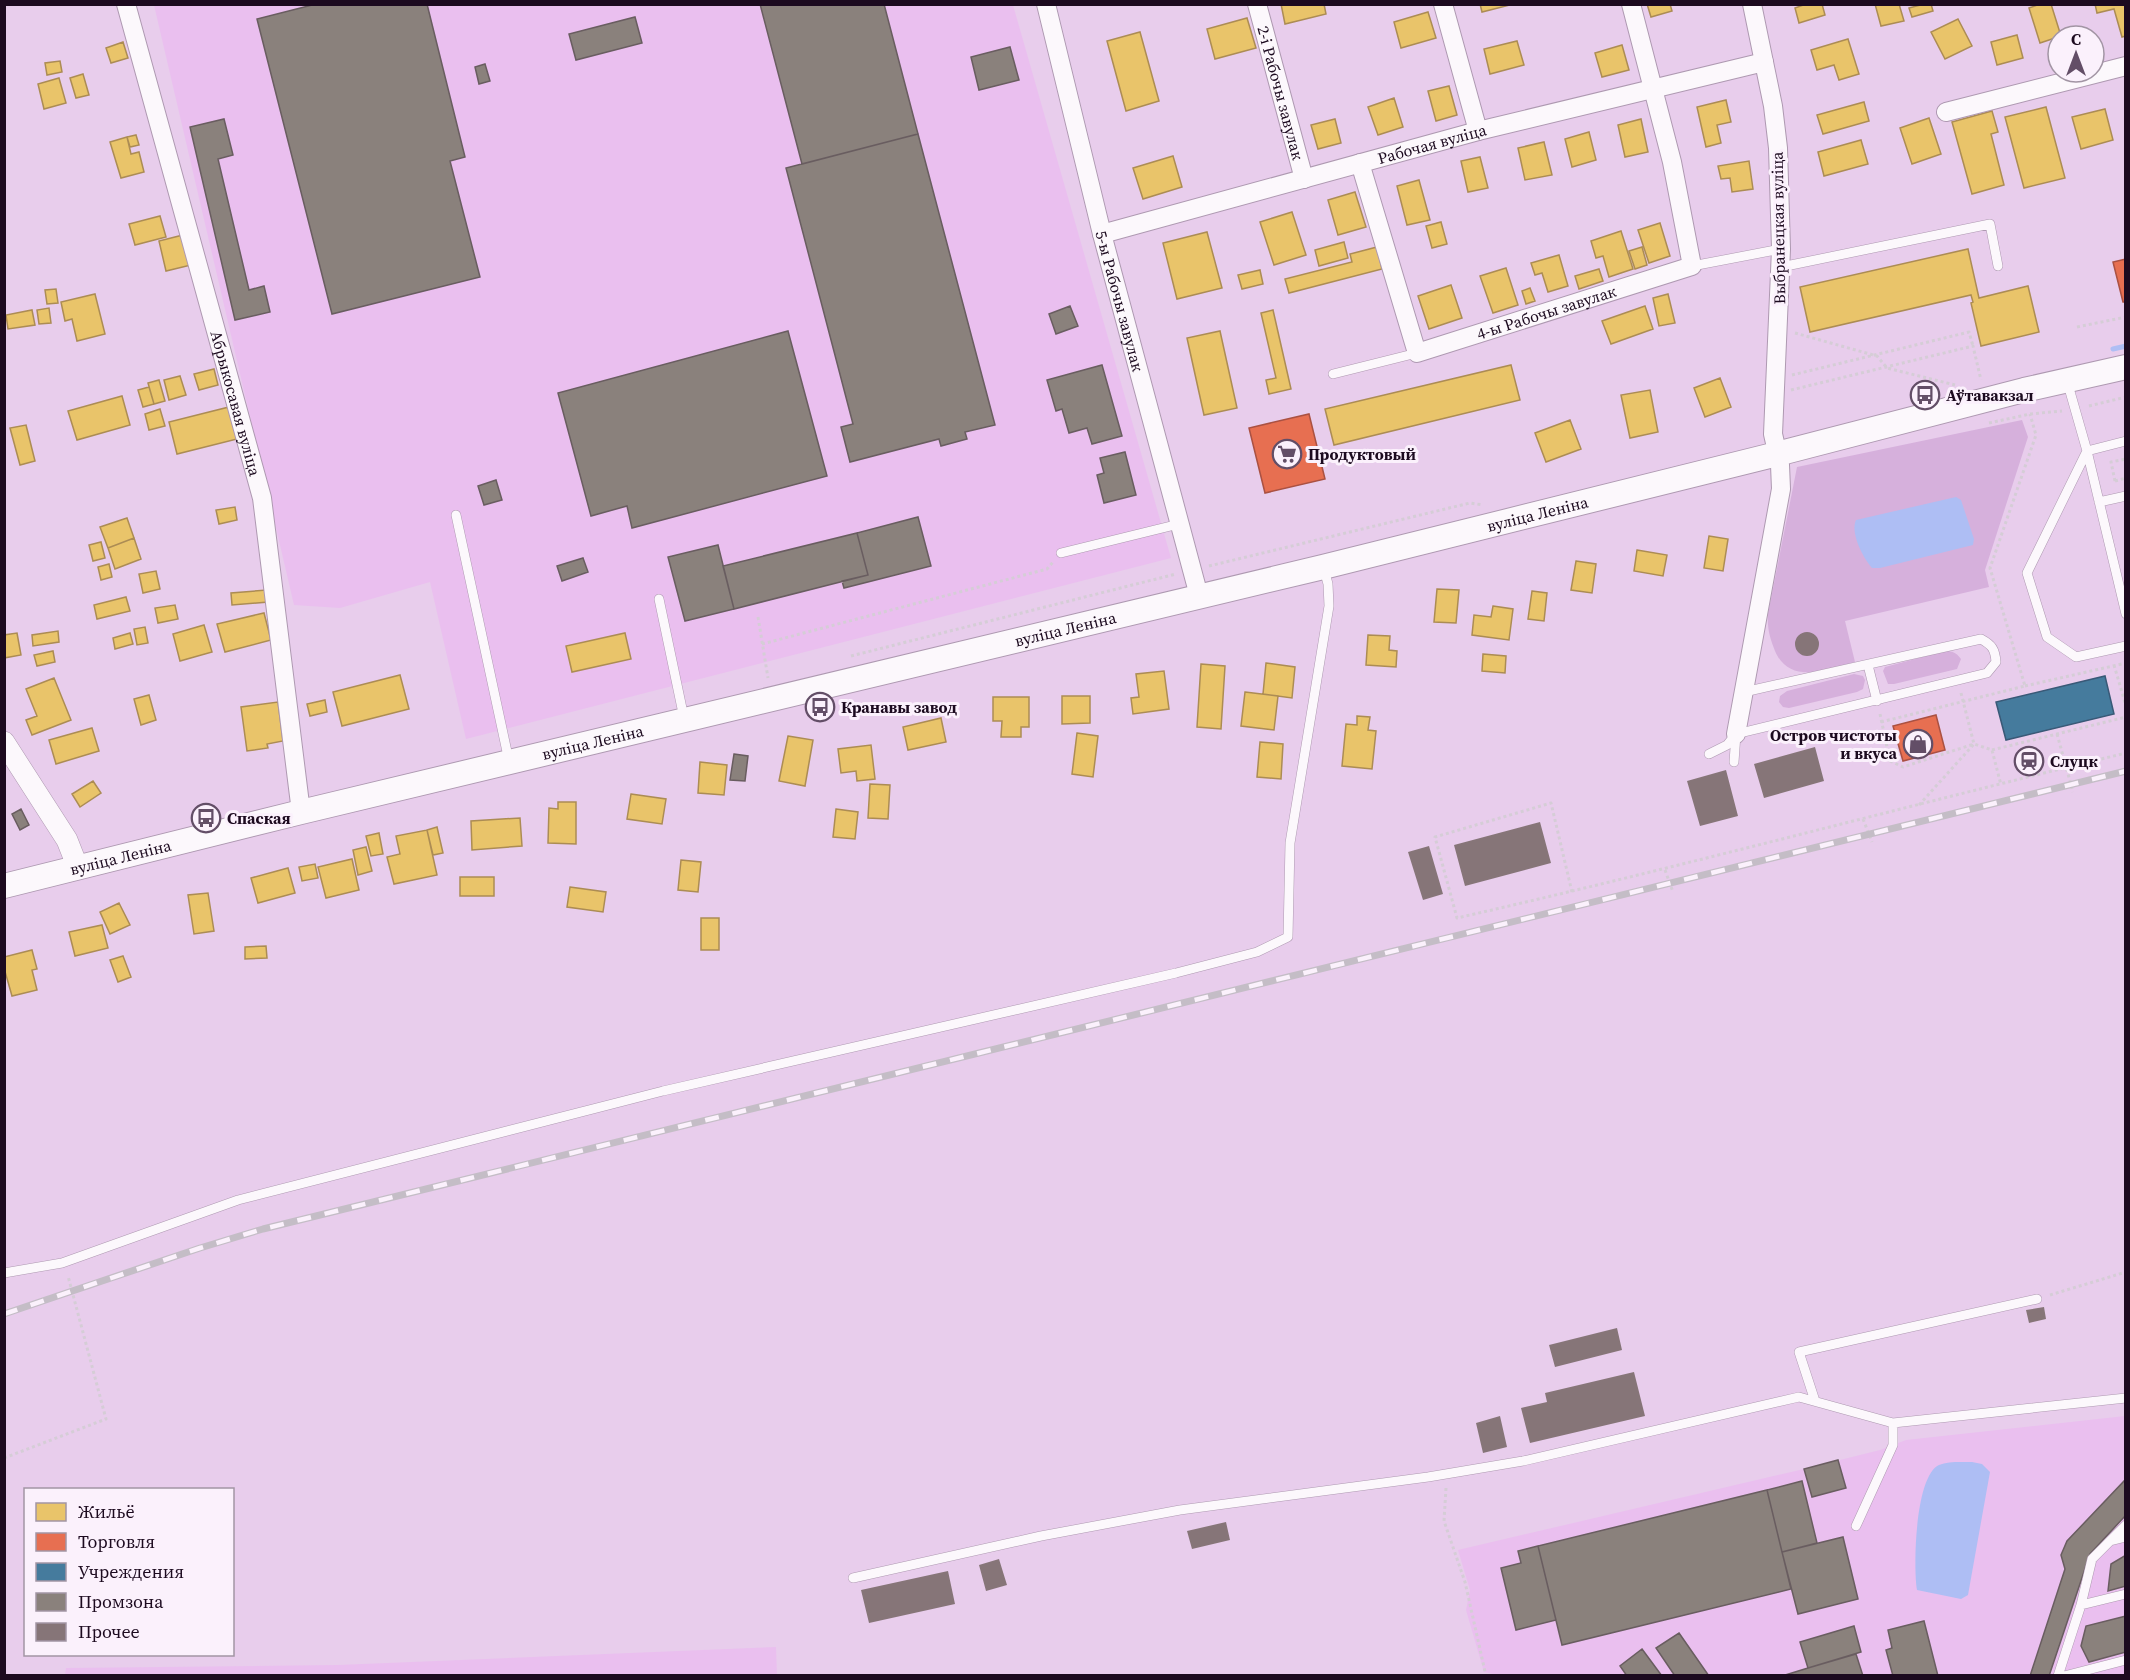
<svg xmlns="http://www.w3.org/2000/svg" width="2130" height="1680" font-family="'Source Serif 4',serif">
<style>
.built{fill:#eabfef}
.green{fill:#d6b0dc}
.water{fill:#aebef4}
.homes{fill:#e9c46a;stroke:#ac8c54;stroke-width:1.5}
.shops{fill:#e76f51;stroke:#aa5142;stroke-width:1.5}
.public{fill:#457b9d;stroke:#395977;stroke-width:1.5}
.industry{fill:#8a817c;stroke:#695d60;stroke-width:1.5}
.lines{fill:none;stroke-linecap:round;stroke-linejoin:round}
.stream{stroke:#aebef4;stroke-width:5}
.building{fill:#867578}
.service-casing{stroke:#ae99b1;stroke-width:10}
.minor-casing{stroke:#ae99b1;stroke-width:20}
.tertiary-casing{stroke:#ae99b1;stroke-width:22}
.secondary-casing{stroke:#ae99b1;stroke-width:26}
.path{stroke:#d5cdd6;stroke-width:3;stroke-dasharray:3 3;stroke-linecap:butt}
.service{stroke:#fcf8fc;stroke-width:9}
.minor{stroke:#fcf8fc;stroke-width:18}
.tertiary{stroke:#fcf8fc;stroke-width:21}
.secondary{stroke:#fcf8fc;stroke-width:24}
.rail-casing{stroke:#c4bdc6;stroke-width:7}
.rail{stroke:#fbf1fc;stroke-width:4.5;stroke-dasharray:14;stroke-linecap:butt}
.labels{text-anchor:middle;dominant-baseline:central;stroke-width:6;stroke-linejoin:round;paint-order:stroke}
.street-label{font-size:16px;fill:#1c0a1f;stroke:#fbf1fc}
.poi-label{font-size:16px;font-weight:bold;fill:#1c0a1f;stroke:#fbf1fc;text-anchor:start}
</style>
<rect width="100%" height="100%" fill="#e8cdec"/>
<path class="built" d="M154,5H1013L1171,558L466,739L430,582L340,608L294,605Z
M2125,1416V1675H1497L1484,1672L1466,1610L1470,1590L1458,1550L1804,1469L1880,1450L1906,1440Z
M776,1647L777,1676L65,1675L66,1668L338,1665Z"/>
<path class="green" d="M2022,420L2028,437L1985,570L1989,587L1845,621L1855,662C1827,669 1790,686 1775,651C1770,638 1767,629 1768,614L1797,467Z
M1945,651C1952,651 1956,652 1961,659L1957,669L1894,684H1888L1883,671L1885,667Z
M1854,674L1863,676L1865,680L1863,689L1857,692L1789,708L1783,707L1779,702L1780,696L1787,691Z"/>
<path class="water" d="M1956,497L1961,500L1974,539L1973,545L1880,568H1872C1863,558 1850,533 1856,520Z
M1972,1462L1982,1464L1990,1472L1968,1595L1961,1599L1917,1590C1913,1567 1915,1476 1939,1465C1948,1461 1962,1462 1972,1462Z"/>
<path class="homes" d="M1281,4H1324L1326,14L1285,24Z
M1480,4H1510V5L1482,12Z
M1647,4H1670L1672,11L1651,17Z
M1806,4H1822L1825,15L1799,23L1795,8Z
M1875,4H1899L1904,21L1881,26Z
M1924,4H1931L1933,11L1912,17L1909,8Z
M2040,4H2051L2061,36L2040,43L2029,8Z
M2095,4H2126V36L2122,37L2114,9L2097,13Z
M1428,12L1436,38L1401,48L1394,22Z
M1247,18L1256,48L1215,59L1207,29Z
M1958,19L1972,46L1945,59L1931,32Z
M1140,32L1159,101L1126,111L1107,41Z
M2017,35L2023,58L1997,65L1991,42Z
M1848,39L1859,74L1839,80L1834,65L1817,70L1811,50Z
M1517,41L1524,65L1490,74L1484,49Z
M123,42L128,58L111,63L106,48Z
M1622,45L1629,70L1602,77L1595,53Z
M60,61L62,72L47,75L45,63Z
M83,74L89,95L76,98L70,78Z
M59,78L66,103L44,109L38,84Z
M1449,86L1457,115L1436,121L1428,91Z
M1394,98L1403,127L1378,135L1368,107Z
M1726,100L1731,122L1717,125L1721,143L1706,147L1697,107Z
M1864,102L1869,121L1823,134L1817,115Z
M2046,107L2065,178L2024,188L2005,117Z
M2105,109L2113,140L2081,149L2072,117Z
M1992,111L1998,132L1991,134L2004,185L1972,194L1952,122Z
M1929,118L1941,154L1912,164L1900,128Z
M1335,119L1341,143L1318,149L1311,125Z
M1641,119L1648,152L1625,157L1618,125Z
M1589,132L1596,160L1572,167L1565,139Z
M136,135L139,145L130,147L127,137Z
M127,137L131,154L139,152L144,172L121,178L110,142Z
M1861,140L1868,164L1824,176L1818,152Z
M1544,142L1552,175L1525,180L1518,148Z
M1173,156L1182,187L1143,199L1133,168Z
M1480,157L1488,188L1468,192L1461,161Z
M1749,161L1753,189L1732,192L1730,178L1721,179L1718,166Z
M1419,180L1430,220L1407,225L1397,186Z
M1355,192L1366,227L1338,235L1328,200Z
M1292,212L1306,255L1274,265L1260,222Z
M160,216L166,237L135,245L129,224Z
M1441,222L1447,244L1432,248L1426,226Z
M1660,223L1670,256L1649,263L1638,230Z
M1621,231L1633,269L1609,277L1603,256L1596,258L1591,241Z
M1207,232L1222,288L1177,299L1163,243Z
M183,235L191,265L166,271L159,241Z
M1344,242L1348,258L1319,266L1315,250Z
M1377,247L1382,269L1289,293L1285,279L1352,262L1350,254Z
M1642,247L1647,265L1635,269L1629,251Z
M1968,249L1979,298L2028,286L2039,332L1981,346L1971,303L1973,302L1971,295L1810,332L1800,287Z
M1559,255L1568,286L1548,292L1542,273L1535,275L1531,263Z
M1506,268L1518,305L1493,313L1480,276Z
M1599,269L1603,281L1579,289L1575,276Z
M1260,270L1263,284L1242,289L1238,275Z
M1451,285L1462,318L1429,329L1418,296Z
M1530,288L1535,301L1526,304L1522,291Z
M56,289L58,303L47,304L45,290Z
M95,294L105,334L77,341L72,319L65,321L61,302Z
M1668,294L1675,323L1659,326L1653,298Z
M1645,306L1653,329L1611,344L1602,321Z
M49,308L51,323L39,324L37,310Z
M32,310L35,325L8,329L6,315Z
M1273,310L1291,389L1269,394L1266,380L1276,378L1261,313Z
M1220,331L1237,408L1204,415L1187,338Z
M1511,365L1520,400L1334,445L1325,409Z
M214,369L218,385L199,390L194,374Z
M180,376L186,395L169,400L164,380Z
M1720,378L1731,407L1705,417L1694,388Z
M159,380L165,401L154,404L148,383Z
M149,387L154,404L143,407L138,390Z
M1650,390L1658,432L1630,438L1621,395Z
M122,396L130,425L77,440L68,411Z
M229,407L237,439L177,454L169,422Z
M160,409L165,426L149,430L145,414Z
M1570,420L1581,449L1546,462L1535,433Z
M26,425L35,461L20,465L10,428Z
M235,507L237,520L219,524L216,510Z
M127,518L134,538L108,548L100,527Z
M1709,536L1728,539L1723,571L1704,568Z
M134,538L141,559L115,569L108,548Z
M101,542L105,558L93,561L89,545Z
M1637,550L1667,555L1663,576L1634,571Z
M1576,561L1596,564L1592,593L1571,590Z
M109,564L112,577L101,580L98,567Z
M156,571L160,589L143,593L139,574Z
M1437,589L1459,590L1456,623L1434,622Z
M267,590L268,602L232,605L231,593Z
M1532,591L1547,593L1544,621L1528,619Z
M126,597L130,611L97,619L94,605Z
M175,605L178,619L158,623L155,608Z
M1493,606L1513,609L1509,640L1472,635L1474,615L1491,617Z
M264,613L271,640L225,652L217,624Z
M204,625L212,652L180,661L173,634Z
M145,627L148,643L137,645L134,629Z
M58,631L59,642L33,646L32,635Z
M17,633L21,655L4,658V635Z
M130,633L133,644L115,649L113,638Z
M625,633L631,659L572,672L566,646Z
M1368,635L1390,636L1389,650L1397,651L1396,667L1366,665Z
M53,651L55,662L37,666L34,655Z
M1483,654L1506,656L1505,673L1482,671Z
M1266,663L1295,667L1292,698L1263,694Z
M1201,664L1225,666L1221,729L1197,727Z
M1164,671L1169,709L1133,714L1131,698L1139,697L1136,674Z
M400,675L409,709L342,726L333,692Z
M54,678L71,720L32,735L26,720L37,716L26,689Z
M1245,692L1278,696L1274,730L1241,726Z
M149,695L156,720L141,725L134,699Z
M1062,696H1090V723L1062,724Z
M993,697H1029V727H1021V737H1001L1002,721H993Z
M325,700L327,712L310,716L307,704Z
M278,702L283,741L267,744L268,748L247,751L241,707Z
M1357,716L1370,717L1368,730L1376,731L1372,769L1342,766L1346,724L1357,725Z
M941,718L946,742L908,750L903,727Z
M92,728L99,751L56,764L49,740Z
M1077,733L1098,736L1093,777L1072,774Z
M788,736L813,740L805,786L779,781Z
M1260,742L1283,744L1281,779L1257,777Z
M871,745L875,779L857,781L856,771L841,773L838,749Z
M700,762L727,765L724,795L698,793Z
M93,781L101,793L80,807L72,794Z
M870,784L890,785L888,819L868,818Z
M631,794L666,799L662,824L627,819Z
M558,802H576V844L548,843L549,808L558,809Z
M836,809L858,812L855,839L833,837Z
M520,818L522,846L472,850L471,821Z
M437,827L443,853L433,855L427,830Z
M427,830L437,875L394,884L387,857L400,854L396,836Z
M379,833L383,854L371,856L366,836Z
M366,847L372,871L358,875L353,850Z
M352,859L359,890L326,898L318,867Z
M681,860L701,862L698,892L678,890Z
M315,864L318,878L302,881L299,867Z
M288,868L295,893L258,903L251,878Z
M460,877H494V896H460Z
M570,887L606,892L603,912L567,907Z
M208,893L214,931L194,934L188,895Z
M119,903L130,925L110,934L100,912Z
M701,918H719V950H701Z
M102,925L108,948L75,956L69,932Z
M266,946L267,958L245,959V947Z
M32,950L37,969L32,970L37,990L12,996L4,968V957Z
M123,956L131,977L118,982L110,960Z"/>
<path class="shops" d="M2126,259V302H2123L2113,262Z
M1309,414L1325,479L1265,493L1249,428Z
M1936,715L1945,750L1903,761L1893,726Z"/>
<path class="public" d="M2105,676L2114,714L2006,740L1996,702Z"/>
<path class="industry" d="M316,4H427L465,157L450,161L480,277L332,314L257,19Z
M760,4H884L918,134L802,164Z
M635,17L642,43L576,60L569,34Z
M1010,47L1019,80L979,90L971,57Z
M485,64L490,81L479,84L475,67Z
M224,119L233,155L218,159L249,290L264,286L270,312L235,320L190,127Z
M918,134L995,425L965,432L967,439L941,446L939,439L850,462L841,427L853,424L786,168Z
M1070,306L1078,326L1056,334L1049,314Z
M788,331L827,476L632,528L627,506L591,516L558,393Z
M1102,365L1122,436L1092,444L1087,428L1069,433L1062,409L1056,411L1047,380Z
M1125,452L1136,495L1104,503L1097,475L1104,473L1100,458Z
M496,480L502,500L484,505L478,486Z
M918,517L931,566L844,588L842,581L868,575L857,533Z
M857,533L868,575L734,609L723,566Z
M718,545L734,609L685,621L668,557Z
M583,558L588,572L562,581L557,566Z
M734,754L748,756L745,781L730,780Z
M21,809L29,825L20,830L12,814Z
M1838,1460L1846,1488L1812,1497L1804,1469Z
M2126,1479V1515L2090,1554L2049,1676H2030L2065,1569L2061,1555L2067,1541Z
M1802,1481L1817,1543L1782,1552L1767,1490Z
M1767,1490L1791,1589L1562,1645L1538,1546Z
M1843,1537L1858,1599L1798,1614L1782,1552Z
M1538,1546L1556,1620L1516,1630L1501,1568L1521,1563L1518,1551Z
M2126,1555V1586L2108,1591L2111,1564Z
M2126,1616V1652L2089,1662L2081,1646L2086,1626Z
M1924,1621L1938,1676H1893L1886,1650L1892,1648L1888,1630Z
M1854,1626L1861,1652L1808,1668L1800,1642Z
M1679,1633L1709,1676H1675L1656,1648Z
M1642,1649L1662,1676H1627L1620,1666Z
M1856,1654L1863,1676H1782L1808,1668Z"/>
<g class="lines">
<path class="stream" d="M2113,349L2126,346"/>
</g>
<path class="building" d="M1795 644a12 12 0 1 1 24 0a12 12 0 1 1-24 0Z
M1815,747L1824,781L1764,798L1754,764Z
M1726,770L1738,816L1700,826L1687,781Z
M1540,822L1551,863L1465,886L1454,845Z
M1429,846L1443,894L1423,900L1408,852Z
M2044,1307L2046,1319L2029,1323L2026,1310Z
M1617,1328L1622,1350L1555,1367L1549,1345Z
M1634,1372L1645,1416L1530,1443L1521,1408L1547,1402L1545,1393Z
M1500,1416L1507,1447L1483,1453L1476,1423Z
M1226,1522L1230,1540L1192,1549L1187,1531Z
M999,1559L1007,1585L986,1591L979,1565Z
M948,1571L955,1604L869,1623L861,1590Z"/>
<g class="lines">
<g class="service-casing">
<path id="service" d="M1692,266L1781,249
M1781,267L1990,224L1998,266
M1333,374L1417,353
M2067,381L2087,451L2126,614
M2126,441L2087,451L2027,573L2047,637L2076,657L2126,646
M2099,502L2126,496
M456,515L509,761
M1061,553L1179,524
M659,599L684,718
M1868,665L1877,701
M1709,754L1727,745L1736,734L1987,673L1996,662C1995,649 1992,645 1981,639L1744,692
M1734,762L1736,734
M4,1273L62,1263L238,1200L663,1091L1176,973L1257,952L1288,937L1290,843L1329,606L1328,584L1324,569
M1815,1401L1799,1352L2037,1299
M2126,1525L2110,1541L2126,1537
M1856,1526L1893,1445V1423
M2110,1541L2092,1559L2081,1605L2126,1594
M853,1578L1041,1536L1180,1510L1428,1477L1523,1461L1799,1397L1893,1423L2126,1398
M2058,1676L2081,1605
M2064,1676L2126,1660"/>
</g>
<g class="minor-casing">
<g id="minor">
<path id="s1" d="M126,4L262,498L301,812"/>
<path id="s2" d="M1046,4L1102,234L1199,596"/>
<path id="s3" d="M1257,4L1304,179"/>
<path d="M1443,4L1478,131"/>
<path d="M1946,112L2126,66"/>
<path id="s4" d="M1360,163L1417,353L1692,266L1672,162L1631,4"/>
<path id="s5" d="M1102,234L1478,131L1764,62"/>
<path d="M1736,734L1781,489L1780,465L1773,434L1781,249L1778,148L1773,106L1752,4"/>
</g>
</g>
<g class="tertiary-casing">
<path id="tertiary" d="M4,742L67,840L78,868"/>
</g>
<g class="secondary-casing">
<g id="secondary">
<path id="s6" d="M4,886L301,812L1323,567L1777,454L2024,390L2126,367"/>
</g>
</g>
<path class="path" d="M2077,327L2126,317
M1795,333L1877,356L1887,368L1955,385
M1792,375L1969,332L1973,346
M1791,390L1973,346L1981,380
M2089,406L2126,397
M1989,423L2030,414L2062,411
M2115,481L2111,462L2126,459
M2115,481L2126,478
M1209,566L1470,503L1483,505
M758,617L768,678
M762,644L1047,569L1053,562
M851,656L1176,574
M2114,665L2126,706
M2025,686L2126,663
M1961,693L1974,744L1992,750L2001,785
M1880,714L1890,761L1903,767L1974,744L1919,805
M1881,722L2025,686L1990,568L2036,435L2030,414
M2057,734L2073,792
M1992,750L2126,717
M1863,819L1872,842
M1665,870L1673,892
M1572,892L1551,803L1435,837L1457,918C1681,867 1902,807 2126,753
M2050,1295L2126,1272
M4,1458L106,1419L68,1276
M1446,1488L1444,1521L1465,1582L1486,1676"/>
<use href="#service" class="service"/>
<use href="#minor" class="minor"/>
<use href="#tertiary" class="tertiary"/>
<use href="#secondary" class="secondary"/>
<g class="rail-casing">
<path id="rail" d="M4,1314L200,1248L263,1229L2126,771"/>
</g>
<use href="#rail" class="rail"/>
</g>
<defs>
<g id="bus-ring" transform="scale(1.5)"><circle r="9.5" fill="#fbf1fc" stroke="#634e67" stroke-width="1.5"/><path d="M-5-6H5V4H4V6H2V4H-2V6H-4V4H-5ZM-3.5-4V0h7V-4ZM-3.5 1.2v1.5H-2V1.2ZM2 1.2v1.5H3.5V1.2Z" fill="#634e67"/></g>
<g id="supermarket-ring" transform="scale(1.5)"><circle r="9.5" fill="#fbf1fc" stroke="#634e67" stroke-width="1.5"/><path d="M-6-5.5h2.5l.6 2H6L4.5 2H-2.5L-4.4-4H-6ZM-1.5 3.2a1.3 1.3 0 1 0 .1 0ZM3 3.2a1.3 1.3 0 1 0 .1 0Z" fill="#634e67"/></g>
<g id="shop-ring" transform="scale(1.5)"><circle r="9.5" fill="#fbf1fc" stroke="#634e67" stroke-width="1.5"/><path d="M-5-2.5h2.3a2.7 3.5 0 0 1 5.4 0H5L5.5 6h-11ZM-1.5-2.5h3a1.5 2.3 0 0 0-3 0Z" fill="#634e67"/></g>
<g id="station-ring" transform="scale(1.5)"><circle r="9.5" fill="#fbf1fc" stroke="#634e67" stroke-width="1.5"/><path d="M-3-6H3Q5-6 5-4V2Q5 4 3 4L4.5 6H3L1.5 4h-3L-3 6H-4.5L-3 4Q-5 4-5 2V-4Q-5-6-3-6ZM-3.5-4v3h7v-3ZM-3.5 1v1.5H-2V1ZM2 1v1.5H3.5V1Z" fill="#634e67"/></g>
</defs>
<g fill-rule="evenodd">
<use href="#bus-ring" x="1925" y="395"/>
<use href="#supermarket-ring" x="1287" y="454"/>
<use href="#bus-ring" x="820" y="707"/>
<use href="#shop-ring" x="1918" y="744"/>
<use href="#station-ring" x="2029" y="761"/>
<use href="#bus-ring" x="206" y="818"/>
</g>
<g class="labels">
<g class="street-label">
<text stroke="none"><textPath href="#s3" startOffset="92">2-і Рабочы завулак</textPath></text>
<text stroke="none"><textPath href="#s5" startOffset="342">Рабочая вуліца</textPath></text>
<text transform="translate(1778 228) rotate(-91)">Выбранецкая вуліца</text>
<text stroke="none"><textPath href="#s2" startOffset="306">5-ы Рабочы завулак</textPath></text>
<text stroke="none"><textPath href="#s4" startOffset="334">4-ы Рабочы завулак</textPath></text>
<text stroke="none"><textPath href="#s1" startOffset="414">Абрыкосавая вуліца</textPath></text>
<text stroke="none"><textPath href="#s6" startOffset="1578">вуліца Леніна</textPath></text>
<text stroke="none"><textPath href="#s6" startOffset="1092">вуліца Леніна</textPath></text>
<text stroke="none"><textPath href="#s6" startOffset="606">вуліца Леніна</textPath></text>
<text stroke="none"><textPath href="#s6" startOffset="120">вуліца Леніна</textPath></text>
</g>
<g class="poi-label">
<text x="1946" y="395">Аўтавакзал</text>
<text x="1308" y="454">Продуктовый</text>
<text x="841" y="707">Кранавы завод</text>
<text x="1897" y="735" text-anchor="end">Остров чистоты<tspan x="1897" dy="18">и вкуса</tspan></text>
<text x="2050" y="761">Слуцк</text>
<text x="227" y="818">Спаская</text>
</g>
</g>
<rect width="2130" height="1680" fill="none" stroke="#1c0a1f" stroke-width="12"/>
<rect x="24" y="1488" width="210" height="168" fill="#fbf1fc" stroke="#a295a4" stroke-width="1.5"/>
<rect x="36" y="1503" width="30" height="18" fill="#e9c46a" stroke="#a295a4" stroke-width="1.5"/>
<text x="78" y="1518" font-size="18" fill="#1c0a1f">Жильё</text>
<rect x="36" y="1533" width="30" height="18" fill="#e76f51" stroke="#a295a4" stroke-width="1.5"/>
<text x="78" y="1548" font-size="18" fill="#1c0a1f">Торговля</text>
<rect x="36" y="1563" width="30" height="18" fill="#457b9d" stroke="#a295a4" stroke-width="1.5"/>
<text x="78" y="1578" font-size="18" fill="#1c0a1f">Учреждения</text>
<rect x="36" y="1593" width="30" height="18" fill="#8a817c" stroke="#a295a4" stroke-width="1.5"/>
<text x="78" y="1608" font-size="18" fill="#1c0a1f">Промзона</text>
<rect x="36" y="1623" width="30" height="18" fill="#867578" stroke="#a295a4" stroke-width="1.5"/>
<text x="78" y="1638" font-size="18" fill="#1c0a1f">Прочее</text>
<g transform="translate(2076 54)"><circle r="28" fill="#fbf1fc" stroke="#a295a4" stroke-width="1.5"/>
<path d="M0-4.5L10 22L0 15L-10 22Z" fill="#634e67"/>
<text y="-9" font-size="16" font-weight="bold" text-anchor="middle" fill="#1c0a1f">С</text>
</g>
</svg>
